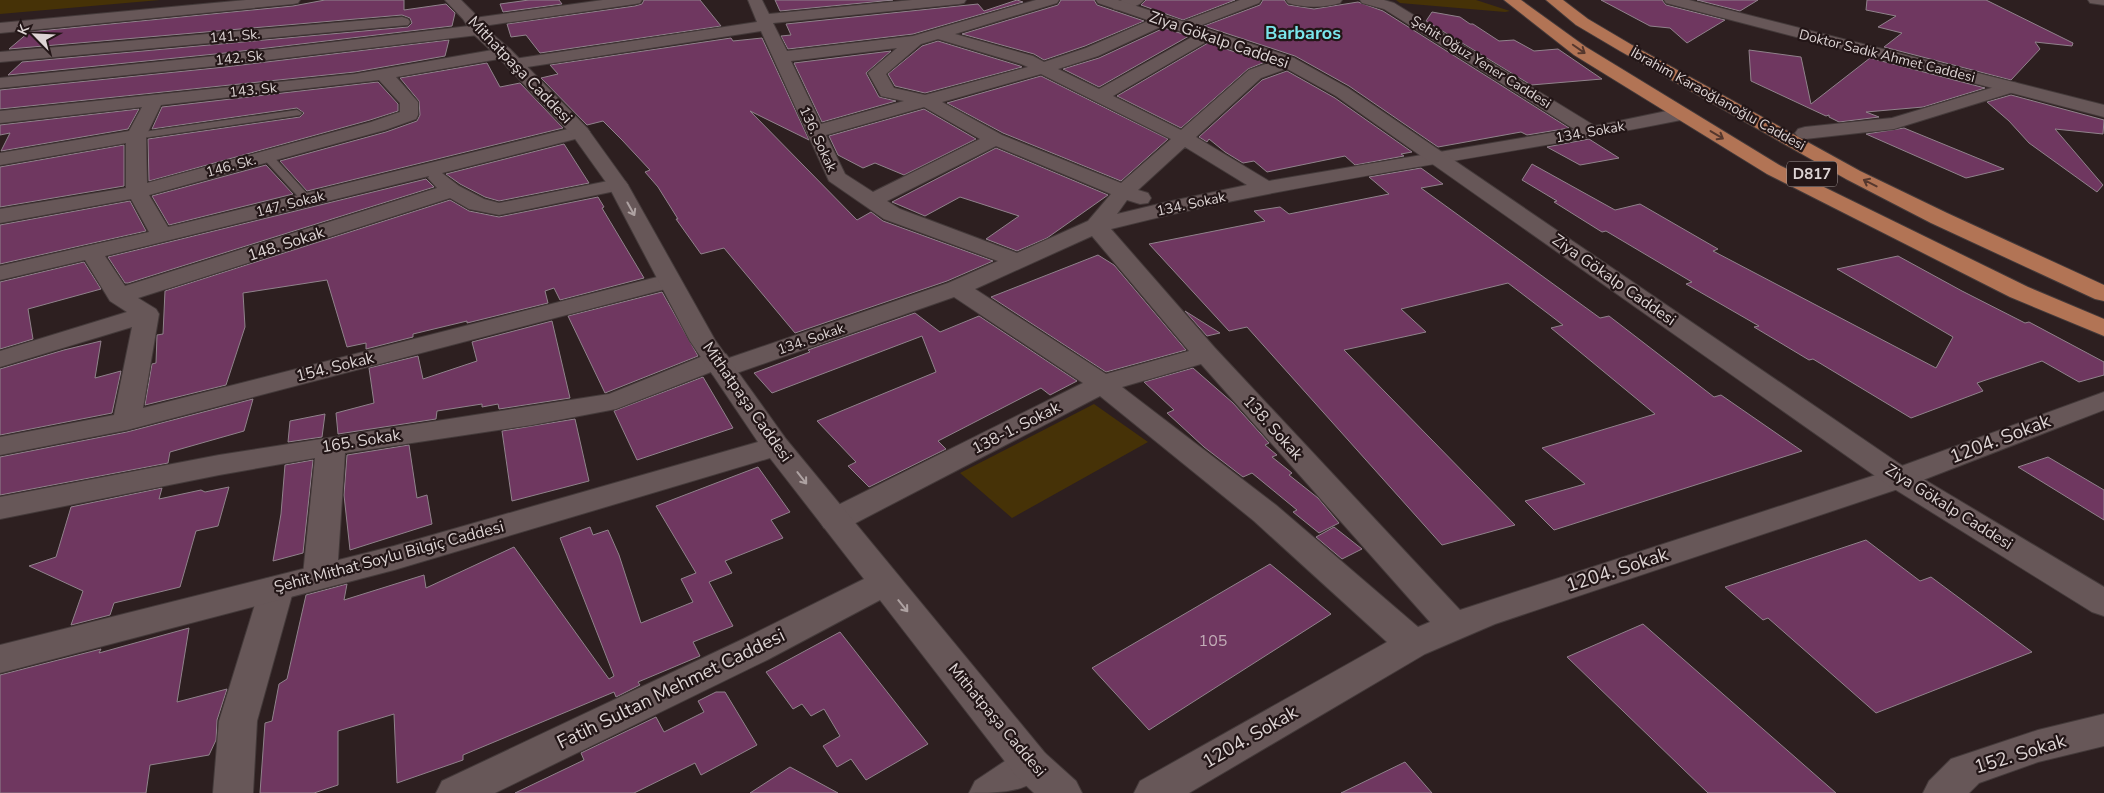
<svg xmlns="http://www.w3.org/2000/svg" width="2104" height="793" font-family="'Nunito Sans',sans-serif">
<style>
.green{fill:#463207}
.building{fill:#6f3760;stroke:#90828b}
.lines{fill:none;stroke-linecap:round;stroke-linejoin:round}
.lane-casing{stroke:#443a3a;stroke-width:2}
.street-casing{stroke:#443a3a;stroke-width:2}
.secondary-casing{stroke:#443a3a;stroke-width:2}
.highway-casing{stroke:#443a3a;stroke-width:2}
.lane{fill:#675758;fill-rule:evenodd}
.street{fill:#675758;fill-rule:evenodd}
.secondary{fill:#675758;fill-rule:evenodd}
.highway{fill:#b27455;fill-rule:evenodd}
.oneway{stroke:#55372d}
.oneway2{stroke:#aea2a2}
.labels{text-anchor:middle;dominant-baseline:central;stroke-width:4.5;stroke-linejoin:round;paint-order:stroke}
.far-street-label{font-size:14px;fill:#ddd4d4;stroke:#231617}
.shield{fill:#231617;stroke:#a59b9b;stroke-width:1}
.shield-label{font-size:15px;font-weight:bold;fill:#ddd4d4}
.street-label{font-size:16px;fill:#ddd4d4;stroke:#231617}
.near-number-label{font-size:16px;fill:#c2adb7}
.far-district-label{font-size:18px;font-weight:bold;fill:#7ae6ec;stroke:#231617}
.near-street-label{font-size:19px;fill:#ddd4d4;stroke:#231617}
</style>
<rect width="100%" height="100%" fill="#2d1f20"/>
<path class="green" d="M0,0H160L0,14Z
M1396,0H1476L1510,11L1505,12L1400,3Z
M1094,404L1148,442L1012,518L960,473Z"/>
<path class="building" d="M325,0H404V10L446,4L455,13L452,26L225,53L8,75L22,62L408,27L412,23L410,18L402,15L9,49L29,32L293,6Z
M529,0H559L562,4L503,12L500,4Z
M644,0H700L721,26L540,53L526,35L511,37L507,24L635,6L642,4Z
M775,0H893L780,11Z
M1017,0L1023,2L913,34L788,49L781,36L791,35L786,24L978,4L984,11Z
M1061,0H1094L1097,5L1144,21L1085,46L1044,60L1034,54L962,34L1058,5Z
M1146,0H1235L1183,20L1141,5Z
M1263,0H1284L1288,5L1314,9L1358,2L1383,11L1569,128L1527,135L1521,132L1438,147L1349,86L1295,56L1204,26L1260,5Z
M1601,0H1662L1666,5L1725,20L1687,43L1670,28L1650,26Z
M1697,0H1758L1740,11Z
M1867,0H1986L2073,43L2072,46L2035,42L2040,49L2011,80L1884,47L1902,33L1878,27L1896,16L1866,10Z
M1432,12L1460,17L1470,24H1473L1499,41L1514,40L1534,51L1558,49L1602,79L1531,85L1426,21Z
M1164,28L1189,36L1099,87L1063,69L1099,58Z
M731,38L733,41L762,38L809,140L750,111L857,220L871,212L883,221L993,261L947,281L795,333L724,248L701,254L676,219H678L658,187L645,172L650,170L622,140L603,121L587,125L541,78L558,74L550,65Z
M449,40L445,56L355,72L0,109V90L225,67Z
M938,41L1020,66L1022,67L925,93L895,86L888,74L922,46Z
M1208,43L1265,62L1248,69L1181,128L1117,96Z
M1749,50L1801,57L1811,104L1870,58L1985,88L1923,107L1866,112L1879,117L1839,122L1829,117V115L1826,116L1751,81Z
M891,51L866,73L879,97L896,101L822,122L794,63Z
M487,63L500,87L520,83L563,128L307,191L280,161L386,132L417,121L420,115L419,101L400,78Z
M1287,71L1335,98L1412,152L1401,154L1404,156L1355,165L1345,156L1267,172L1254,161L1243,163L1225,152L1209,139L1207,142L1199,137L1262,80Z
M1041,76L1168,139L1121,181L1003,133L947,103Z
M378,82L398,104V111L370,120L149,181L148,139L300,117L304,113L297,108L152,129L162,107Z
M2011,95L2104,120L2103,134L2055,129L2103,185L2097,192L2029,143L2009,121L1987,102Z
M139,109L128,129L1,151L10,133L0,135V125Z
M924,109L976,139L904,175L875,163L863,168L838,155L829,136Z
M1904,128L2004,169L1966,178L1866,134Z
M1589,139L1619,158L1580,165L1547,147Z
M564,144L589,183L499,201L485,197L460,184L446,174Z
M124,145V186L0,207V167Z
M996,148L1108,195L1047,238L1017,251L986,239L1019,216L960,197L925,216L892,202Z
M1532,164L1615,210L1640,204L1718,249L1713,251L1936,368L1953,337L1837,269L1898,256L1962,291L2025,323L2029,322L2104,362V375L2079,382L2042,361L1977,383L1983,391L1911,418L1813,359L1809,360L1754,327L1759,326L1686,284L1692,282L1606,231L1602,232L1554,202L1557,201L1522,180Z
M266,165L293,194L169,225L152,196Z
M1421,168L1443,184L1421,188L1600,318L1609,316L1714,397L1721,395L1802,451L1554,530L1525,501L1585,484L1542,448L1655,414L1551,328L1563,325L1508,283L1401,309L1426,332L1344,350L1515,525L1442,545L1247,327L1229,331L1149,244L1265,221L1254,211L1280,207L1289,214L1389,194L1369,177Z
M426,179L434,187L128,283H125L108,257Z
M598,197L604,207L602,208L644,278L560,300L554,288L545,291L548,303L467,323V321L413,334V337L366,349V343L347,347L327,280L243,293L245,327L226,385L145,405L152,364L156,363L157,335L163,334L165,291L450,200L469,211L499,217Z
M130,201L146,231L0,264V225Z
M1098,255L1114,265L1186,350L1106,372L991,297Z
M84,262L101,289L28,309L33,339L0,349V282Z
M662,292L698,356L605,393L568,316Z
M1185,311L1220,333L1207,336Z
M915,313L940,332L979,316L1077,381L1050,395L1041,388L938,441L946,449L869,487L848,466L856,462L817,421L936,372L922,336L772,393L754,373L810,352L808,350Z
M552,321L570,398L499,409L498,404L482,407V404L437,411L436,419L338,434L336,413L374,403L369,368L418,356L423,379L477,361L472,342Z
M101,341L95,378L121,371L112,413L0,435V369L64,350Z
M1193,368L1233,403L1269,443L1265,445L1277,455L1272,457L1292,473L1289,475L1318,498L1339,523L1319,533L1293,512L1297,510L1252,473L1243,477L1204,447L1167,413L1174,410L1144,382Z
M703,377L733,428L637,460L614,411Z
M253,399L244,431L170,452L168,463L0,495V457L127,432Z
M325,414L322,437L288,442L290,421Z
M575,419L589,481L512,501L502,431Z
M409,445L417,498L427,495L432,524L350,550L344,495L347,455Z
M2048,457L2104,490V520L2018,467Z
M313,460L303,553L273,561L281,514L285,465Z
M758,467L790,512L771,520L783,538L725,561L732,573L709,582L733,626L693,642L700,656L638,682L640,685L616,697L614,692L463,755V760L397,783L394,714L338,731V785L314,793H260L265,723L272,721L279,684L287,679L306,595L347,584L344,600L424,575L426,588L514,547L609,679L614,676L560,538L590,527L593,535L608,530L619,555L641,623L693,602L681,579L696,573L656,506Z
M229,487L218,526L196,531L180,587L114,603L110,615L71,625L83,591L29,566L56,557L71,507L162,488L159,499L201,490L205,492Z
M1334,527L1362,549L1342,559L1316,537Z
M1866,540L1920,581L1931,577L2032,652L1876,713L1768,618L1763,620L1725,587Z
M1270,564L1331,614L1149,730L1092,668Z
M1643,624L1836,793H1708L1567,657Z
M189,628L177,702L227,689L217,720L216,740L209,755L150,765L146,793H0V675L101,649L99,653Z
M840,632L928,744L866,780L851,759L837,767L823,746L840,736L824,709L811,716L802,704L793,709L766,672Z
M716,692H725L757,745L701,775L695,763L634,793H515L584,760L581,753L656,717L664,732L704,712L698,701Z
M1405,762L1432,793H1341Z
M790,767L838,793H750Z"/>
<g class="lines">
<g class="lane-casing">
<path id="lane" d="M297,110L302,113L300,115L136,139L131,136L136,133Z
M267,153L271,154L311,198L312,200L311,202H303L263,158L262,156Z"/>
</g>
<g class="street-casing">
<path id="street" d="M603,0H642L640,3L635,4L483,26L486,30L484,33L478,35L225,65L0,88V78L225,55L469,26L466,23L468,20L474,18Z
M748,0H762L769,14L912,0H966L964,3L959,4L773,23L787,51L913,36L1036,0H1059L1057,3L955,34L1033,56L1044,62L1086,48L1157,17H1169L1171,20L1169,23L1098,56L1058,69L1099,89L1201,32H1213L1215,35L1213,38L1113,96L1181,130L1249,70L1282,58H1294L1296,62L1294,66L1261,78L1196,137L1269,181L1574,129L1384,9L1362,3L1360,0H1384L1394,3L1595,126L1681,108L1688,110L1690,114L1688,118L1681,120C1491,158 1298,181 1111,229L1215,348L1460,610L1888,471L2104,392V410L1910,485L1495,624L1425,654L1189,793H1134L1140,781L1387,642L1254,521L1100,396L846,528L835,531L824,528L819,520L824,512L1083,383L954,297L731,375L722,377L713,375L711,372L616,409L532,425L345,453L337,575L332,584L320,587L308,584L303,575L315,458L219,475L0,519V497L219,455L609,394L708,354L717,352L726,354L729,358L948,283L998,261L884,219L829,181L761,31L514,69L508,68L506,64L508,60L514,59L757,22ZM938,39L1021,64L1028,67L925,95L894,88L886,74L921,44ZM897,48L868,73L881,96L904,101L821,124L791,61ZM1041,74L1171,139L1121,183L1002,135L942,102ZM924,107L980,139L873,192L845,174L826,135ZM996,146L1111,194L1088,221L1017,253L900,209L887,201ZM1185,147L1247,185L1167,202L1117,214L1127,200L1140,204L1148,203L1151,198L1148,193L1138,190ZM1092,236L1189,351L1106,374L975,289ZM1201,364L1430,622L1418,627L1276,505L1122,387Z
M1122,0H1144C1139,7 1122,11 1114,9L1111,6L1114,3Z
M1240,0H1261L1259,3L1189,30H1177L1175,27L1177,24Z
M1286,0H1342L1340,3C1322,8 1306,8 1288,3Z
M402,17L408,19L410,22L408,25L0,62V52Z
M504,48L510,49L512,53L510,57L396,77L418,102V115L416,119L385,130L149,195L168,227L580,126L587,128L590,132L587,136L442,173L459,186L484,199L499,203L618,179L625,181L628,185L625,189L499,215L469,209L450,198L138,298L156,309L159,314L143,408L669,274L677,276L681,281L677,286L127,430L0,455V437L114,415L132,327L0,367V351L127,312L110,301L85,260L0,280V266L149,232L131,199L0,223V209L126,188V143L0,165V153L129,131L142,107L0,123V111L355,74ZM379,80L400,103V112L371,122L147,183L146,136L161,105ZM429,176L428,178L437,188L125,286L105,256Z
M2011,82L2017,83L2020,87L2017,91L1894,129L1805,139L1798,137L1795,133L1798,129L1805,127L1892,118Z
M277,576L289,579L294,588L257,721L253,793H213L219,721L260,588L265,579Z
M1031,748L1045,753L1051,765C1033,793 1002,793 969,793L975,781L1017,753Z"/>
</g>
<g class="secondary-casing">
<path id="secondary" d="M246,0H300L298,3L293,4L0,33V23Z
M445,0H461L474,13L484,27L510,49L587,128L628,185L715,340L786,439L1045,753L1076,781L1082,793H1034L1017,777L880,600L769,659L495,793H436L442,781L743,639L864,579L770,458L394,570L0,673V645L394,546L758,442L690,341L608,185L573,136L498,57L472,33L463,19Z
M1096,0H1118L1294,58L1348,88L1910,471L2104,587V616L2092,612L1888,485L1336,96L1282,66L1098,3Z
M1664,0H1689L2104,105V117L1666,3Z
M2088,0H2104V5L2090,3Z
M2104,714V746L2038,762L1979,783L1969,793H1923L1929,781L1951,759L2038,730Z"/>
</g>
<g class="highway-casing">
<path id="highway" d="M1504,0H1521L1586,47L1781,166L2028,287L2104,319V336L2010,297L1767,174L1574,55Z
M1546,0H1563L1588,19L1632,45L1860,171L1947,213L2104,285V301L2095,299L1931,223L1846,179L1620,51L1576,25Z"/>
</g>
<use href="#lane" class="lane"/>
<use href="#street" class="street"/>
<use href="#secondary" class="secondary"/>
<use href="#highway" class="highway"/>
</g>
<defs><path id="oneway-shaft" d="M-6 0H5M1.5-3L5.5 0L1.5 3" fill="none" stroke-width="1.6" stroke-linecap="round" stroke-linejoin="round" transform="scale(1.25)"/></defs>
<g class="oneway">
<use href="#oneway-shaft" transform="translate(1579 49) rotate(35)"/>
<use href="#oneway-shaft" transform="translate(1717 135) rotate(31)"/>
<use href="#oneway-shaft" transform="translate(1870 183) rotate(-153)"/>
</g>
<g class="oneway2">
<use href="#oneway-shaft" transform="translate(631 209) rotate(61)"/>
<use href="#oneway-shaft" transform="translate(802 478) rotate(52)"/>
<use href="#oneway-shaft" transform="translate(903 606) rotate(51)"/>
</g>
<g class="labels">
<g class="far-street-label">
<text transform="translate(235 36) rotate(-5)">141. Sk.</text>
<text transform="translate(1887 56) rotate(14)">Doktor Sadık Ahmet Caddesi</text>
<text transform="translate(239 58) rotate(-6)">142. Sk</text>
<text transform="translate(1481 62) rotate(32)">Şehit Oğuz Yener Caddesi</text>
<text transform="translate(253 90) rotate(-6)">143. Sk</text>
<text transform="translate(1718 99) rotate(29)">İbrahim Karaoğlanoğlu Caddesi</text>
<text transform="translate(1590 132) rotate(-10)">134. Sokak</text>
<text transform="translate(818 139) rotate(65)">136. Sokak</text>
<text transform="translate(231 166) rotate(-15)">146. Sk.</text>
<text transform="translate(290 204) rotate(-14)">147. Sokak</text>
<text transform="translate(1191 204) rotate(-12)">134. Sokak</text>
<text transform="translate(811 339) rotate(-19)">134. Sokak</text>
</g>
<rect class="shield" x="1787" y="161.5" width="50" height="25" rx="4"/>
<g class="shield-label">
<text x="1812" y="174">D817</text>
</g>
<g class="street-label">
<text transform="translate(1219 40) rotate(19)">Ziya Gökalp Caddesi</text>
<text transform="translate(520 70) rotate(46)">Mithatpaşa Caddesi</text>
<text transform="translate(286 244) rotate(-18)">148. Sokak</text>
<text transform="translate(1614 280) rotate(35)">Ziya Gökalp Caddesi</text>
<text transform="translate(335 367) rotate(-14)">154. Sokak</text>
<text transform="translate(747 402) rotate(55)">Mithatpaşa Caddesi</text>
<text transform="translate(1016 428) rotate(-27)">138-1. Sokak</text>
<text transform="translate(1273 428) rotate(48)">138. Sokak</text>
<text transform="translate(361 441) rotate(-9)">165. Sokak</text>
<text transform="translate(1949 507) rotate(32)">Ziya Gökalp Caddesi</text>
<text transform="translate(389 557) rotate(-15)">Şehit Mithat Soylu Bilgiç Caddesi</text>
<text transform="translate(997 720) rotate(50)">Mithatpaşa Caddesi</text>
</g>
<g class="near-number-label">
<text x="1213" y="641">105</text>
</g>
<g class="far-district-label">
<text x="1303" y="33">Barbaros</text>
</g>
<g class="near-street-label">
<text transform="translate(2000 439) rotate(-21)">1204. Sokak</text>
<text transform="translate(1617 570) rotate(-18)">1204. Sokak</text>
<text transform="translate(671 689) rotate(-26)">Fatih Sultan Mehmet Caddesi</text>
<text transform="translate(1250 737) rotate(-30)">1204. Sokak</text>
<text transform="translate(2020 754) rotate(-17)">152. Sokak</text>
</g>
</g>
<g transform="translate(35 35) rotate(294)" stroke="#231617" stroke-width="4" paint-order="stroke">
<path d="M0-4L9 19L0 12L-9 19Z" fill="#ddd4d4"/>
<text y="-8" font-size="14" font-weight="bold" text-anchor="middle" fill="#ddd4d4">K</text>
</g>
</svg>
